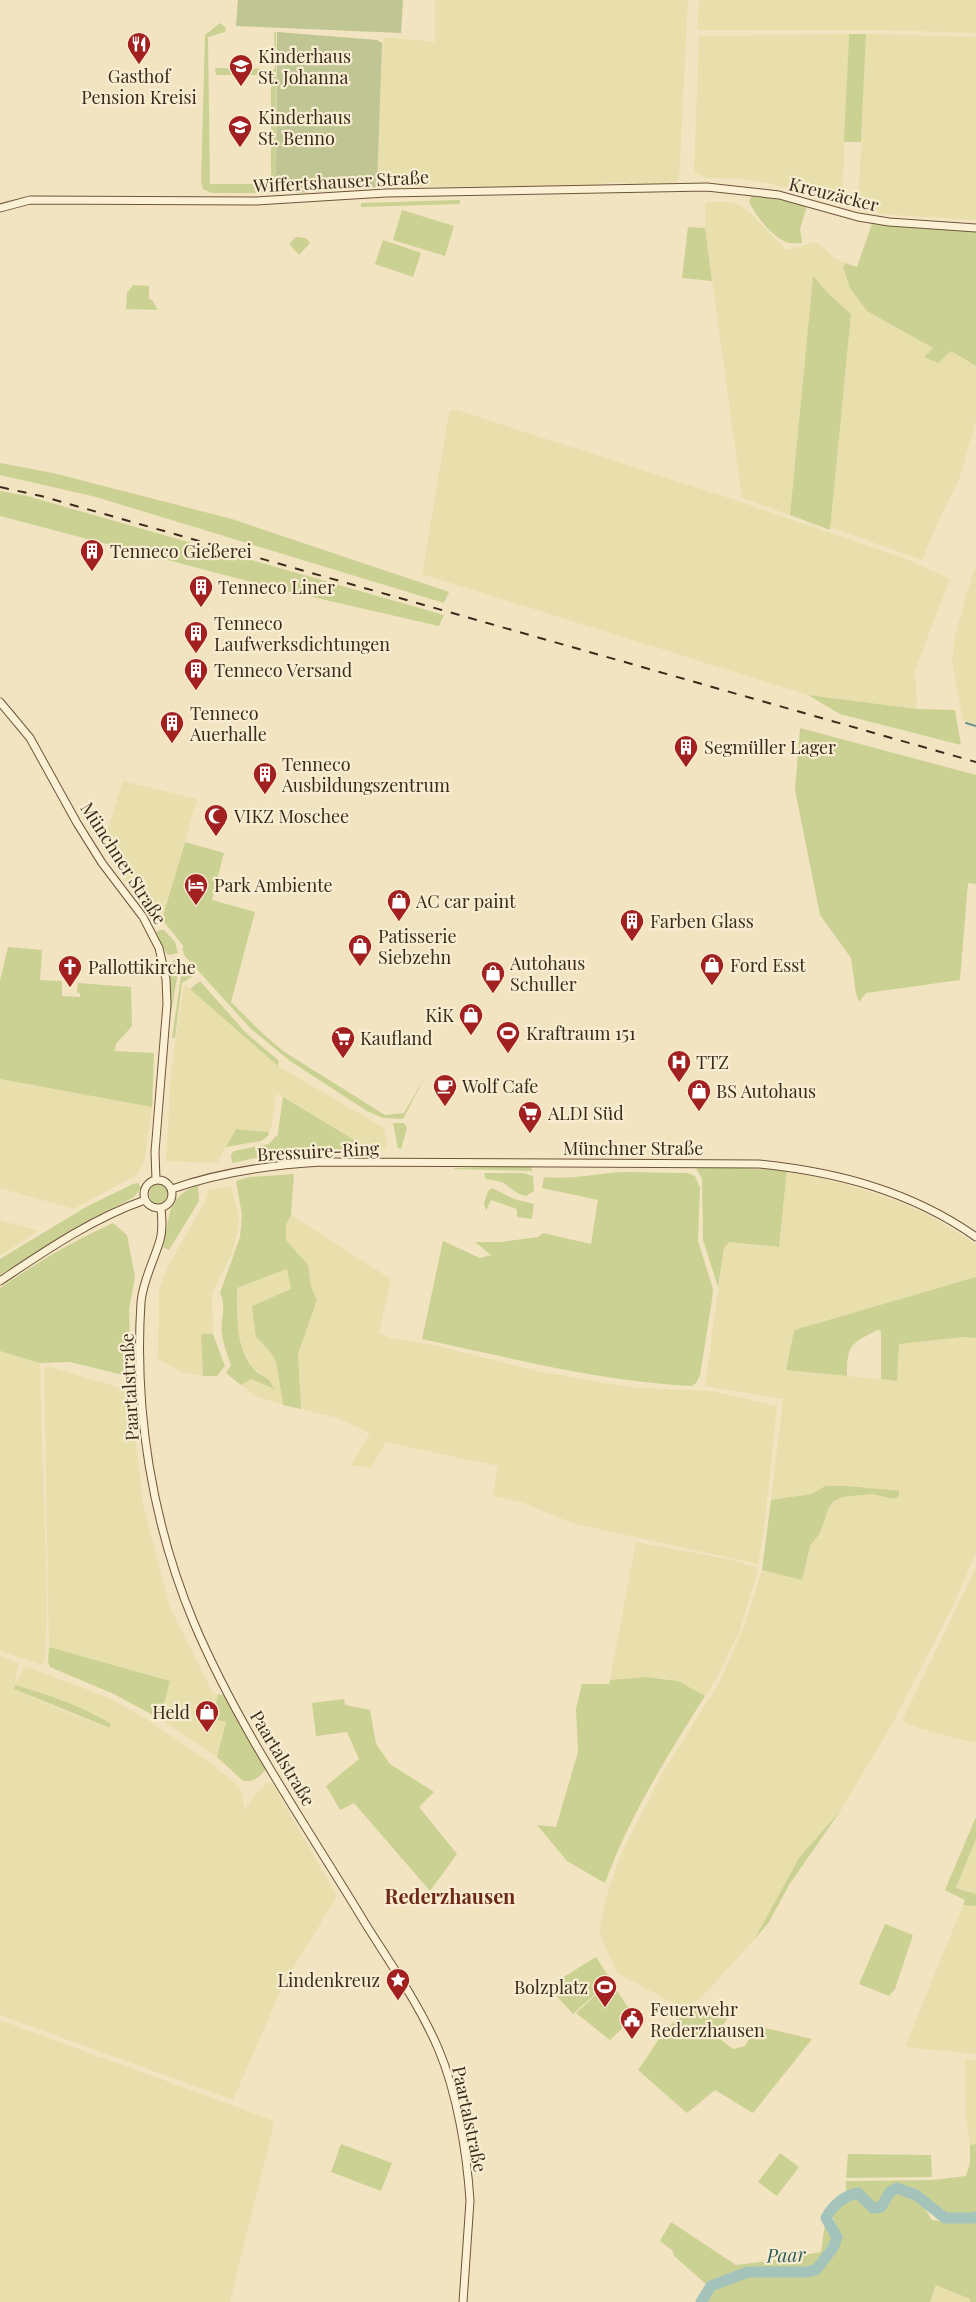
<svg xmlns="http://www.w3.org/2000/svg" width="976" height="2302" font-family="'Playfair Display',serif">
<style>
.farmland{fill:#e9dfad;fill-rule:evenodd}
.green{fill:#cad193}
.cemetery{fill:#bfc593}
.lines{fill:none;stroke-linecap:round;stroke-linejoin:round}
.stream{stroke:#6a9389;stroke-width:2}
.river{stroke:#a4c4bb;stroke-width:11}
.secondary-casing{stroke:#6f5539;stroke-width:9}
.secondary{stroke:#fcf0d5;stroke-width:7}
.rail{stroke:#3c2b1c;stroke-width:2;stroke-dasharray:9 9;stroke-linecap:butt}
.labels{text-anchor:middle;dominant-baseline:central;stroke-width:4.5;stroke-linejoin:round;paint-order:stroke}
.poi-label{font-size:18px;fill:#3c2b1c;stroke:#f9edd1;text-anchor:start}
.street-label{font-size:18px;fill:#3c2b1c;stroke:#f9edd1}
.water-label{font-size:19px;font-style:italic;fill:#2a5d5a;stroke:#f9edd1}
.quarter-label{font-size:20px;font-weight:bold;fill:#6d2917;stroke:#f9edd1}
</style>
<rect width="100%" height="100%" fill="#f2e4c0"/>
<path class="farmland" d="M435,0H688L679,178L676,182L666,184L636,185L611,182L591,186L377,187L382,43L385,37L435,42Z
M699,0H976V33L880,30H697Z
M849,34L842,206L801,191L768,183L733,178H707L694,173L699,36Z
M866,34L976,37V220L893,215L858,211Z
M705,202H728L737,204L749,211L786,250L817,242L834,258L845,263L843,267L867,311L933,348L924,357L951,351L976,366V422L958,482L937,524L922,560L830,527L851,314L830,295L813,277L790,515L742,498L705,228Z
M454,409L738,501L906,559L950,579L915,670L917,709L808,695L422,574L449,412Z
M976,568V724L963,721L952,661L955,635L973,573Z
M123,781L197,799L162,919L125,882L102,846Z
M184,984L278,1066L384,1128L387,1148L369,1149L276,1093L272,1124L269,1132L236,1129L217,1163L166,1161L171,1071Z
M0,1079L152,1107L144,1163L136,1175L74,1209L0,1188Z
M787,1170L855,1187L894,1200L925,1213L976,1244V1277L794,1330L786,1370L897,1381L898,1344L963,1337L976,1338V1553L952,1608L890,1728L841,1810L799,1858L754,1940L701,1998L682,2008L617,1973L599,1932L608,1891L622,1852L663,1772L720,1681L745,1624L762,1570L802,1580L810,1546L820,1533L829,1507L834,1501L843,1497L872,1494L894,1499L899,1492L848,1486H825L812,1494L771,1500L783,1399L705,1386L724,1248L729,1242L779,1247Z
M231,1186L239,1217L237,1234L232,1253L212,1294L213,1334H201L203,1376L181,1372L158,1359L159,1290L169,1264L204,1204L208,1191Z
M291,1215L391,1279L379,1333L391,1338L438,1346L537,1371L608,1384L640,1388L712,1391L777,1406L764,1530L758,1564L572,1523L524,1503L493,1496L498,1466L386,1442L371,1468L351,1465L370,1433L337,1418L301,1409L298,1354L317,1300L311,1287L308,1265L286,1240V1224Z
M0,1220L38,1231L0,1256Z
M287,1269L292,1289L256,1337L268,1349L276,1361L283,1405L258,1397L241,1385L251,1379L273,1389L270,1380L253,1368L242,1347L236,1320L237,1288Z
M0,1351L40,1363L47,1606L45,1660L42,1665L0,1651Z
M47,1366L130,1391L143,1505L170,1608L213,1693L218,1694L213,1719L226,1722L217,1757L160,1719L170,1681L49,1647L44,1372Z
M636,1542L727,1559L756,1567L758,1571L739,1633L716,1679L705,1696L678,1681L664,1678L610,1680Z
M976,1567V1743L918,1728L902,1721Z
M0,1656L18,1663L15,1685L25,1666L104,1696L142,1716L208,1761L235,1783L240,1788L245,1809L256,1794L268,1782L272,1783L337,1896L283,1985L233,2100L0,2015ZM15,1685L66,1703L98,1716L111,1725L109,1728L66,1712L14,1689Z
M976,1839V1894L956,1888Z
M963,1905L976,1906V2054L905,2047Z
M0,2020L92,2054L95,2057H101L269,2119L274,2123L230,2302H0Z
M965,2059L976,2060V2144L970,2145L966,2116Z
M936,2284L970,2299V2302H930Z"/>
<path class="green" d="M220,23L226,28L225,32L208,37L210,184H271V75H216L215,68L275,69L274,32H276V179L279,180V193H212L203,189L201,181L205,35Z
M849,34H866L861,142H844Z
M753,194L807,206L800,229L802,243C796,243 791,244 786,242C773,237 753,213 749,201Z
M460,200V204L361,207V203Z
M402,210L454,226L445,256L393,240Z
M872,224L976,231V366L951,351L938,363L924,357L933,348L867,311L850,288L843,267L845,263L857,267Z
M688,227L705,228L712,281L682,278Z
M296,237L306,238L310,243L299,255L289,244Z
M383,240L421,253L413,277L375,264Z
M813,276L830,295L851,314L830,530L790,515Z
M133,285L149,286V299L152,300L158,310L126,309L127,293Z
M0,463L53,473L232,519L449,592L444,603L96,497L0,475Z
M0,491L27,496L444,615L439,626L286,591L0,516Z
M808,695L917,709L955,710L961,745L840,714Z
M800,728L976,775V884L968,883L960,980L866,993L859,1002L856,993L851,958L820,915L795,790Z
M185,842L224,853L212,900L255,912L231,1002L261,1032L283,1051L385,1115L404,1113L426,1075L403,1119L383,1118L367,1111L290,1061L250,1028L184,955L182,948L184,947L162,919Z
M160,930H164L175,942L178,953L169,955L166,953L156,932Z
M8,947L42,950L40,980L62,981V996L80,997V993H77L78,983L131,987L132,1026L116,1044L115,1051L154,1053L152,1107L0,1079V981Z
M174,959L180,961L171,1013L170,966Z
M186,963L196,974L182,983L175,1038H172L182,969L183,964Z
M200,981L246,1033L279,1061L278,1066L190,989Z
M283,1097L369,1149L275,1154L232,1163L231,1155L234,1151L269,1144L277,1135V1140Z
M393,1123H404L407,1128L401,1149L398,1148Z
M236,1129L269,1132L268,1136L261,1141L226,1147Z
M530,1166L533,1171L454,1169L455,1168Z
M695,1166L787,1170L779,1247L729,1242L724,1248L718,1287L703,1240L702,1179Z
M625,1172L687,1173L695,1176L700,1188L698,1241L713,1289L712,1300L700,1375L696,1383L691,1386C599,1381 511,1358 422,1339L443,1241L480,1258L491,1255L475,1242H501L538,1237L543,1233L591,1244L598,1200L542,1188L544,1177C571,1180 597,1173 625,1172Z
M484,1173H523L533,1176L534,1191L526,1196L519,1194L502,1182L486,1179Z
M294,1174L291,1215L286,1224V1240L308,1265L311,1287L317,1300L298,1354L301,1409L283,1405L276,1361L268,1349L256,1337L252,1306L291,1289L287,1269L237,1288C237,1313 235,1346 253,1368C261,1378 269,1374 274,1389L251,1379L241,1385L226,1373L231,1365C227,1354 223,1344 222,1333C220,1319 227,1307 220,1293L240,1237L242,1215L236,1181L249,1177Z
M138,1183L141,1188L134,1197L69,1231L0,1275V1259L86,1207L133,1184Z
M149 1194a10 10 0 1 1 20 0a10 10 0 1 1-20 0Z
M198,1185L199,1201L169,1250L163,1247C171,1217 164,1198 198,1185Z
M492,1188L514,1199L534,1204L532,1219L517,1217V1209L491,1200L486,1211L484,1203L488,1191Z
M113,1223L127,1235L135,1277L129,1310L131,1377L70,1362L40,1363L0,1351V1288C36,1263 73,1241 113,1223Z
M976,1277V1338L963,1337L899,1344L897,1381L881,1379V1331L877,1330C850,1345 847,1344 847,1376L786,1370L794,1330Z
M201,1334H213L225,1366L217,1376H203Z
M825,1486H848L899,1491V1496L894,1499L872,1494L843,1497L834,1501L829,1507L820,1533L810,1546L802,1580L762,1570L771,1500L812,1494Z
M49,1647L170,1681L160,1719L114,1694L50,1667L48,1662Z
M647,1677L678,1681L705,1696C667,1756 629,1817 605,1883L567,1861L537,1825L556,1827L578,1752L576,1709L582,1684H609L610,1680Z
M15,1685C48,1695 83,1706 111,1724L110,1728L14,1689Z
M218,1694L226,1696L265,1764L266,1769C260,1777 252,1784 242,1780L217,1757L226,1722L213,1719Z
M344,1699L345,1705L370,1710L376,1744L390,1764L434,1792L419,1807L457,1854L430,1891L354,1803L340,1810L326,1786L359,1759L347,1732L316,1736L312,1703Z
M841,1810L789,1885L769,1922L754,1940L799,1858Z
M976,1817V1839L956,1888L976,1894V1906L963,1905L965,1900L945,1890Z
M885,1924L913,1935L895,1989L889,1996L859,1984Z
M596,1957L611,1980L573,2014L550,1989L562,1978Z
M611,1981L634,2017L610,2040L576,2013Z
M699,2009L709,2010L729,2016L716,2036L733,2049L745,2046L757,2026L812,2039L753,2113L715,2090L687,2113L638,2070C656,2046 667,2017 699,2009Z
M341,2144L392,2163L381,2191L331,2172Z
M976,2144V2214L974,2215L947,2213L936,2208L925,2196L899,2187L890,2189L879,2205L872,2204C863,2193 860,2190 846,2194V2181L933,2180L966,2176L970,2163V2145Z
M780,2153L799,2167L777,2196L758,2182Z
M848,2154L931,2155L932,2177L846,2178Z
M898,2192L920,2201L932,2220L957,2223H976V2302H970V2299L936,2285L930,2302H704L714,2284L707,2285L674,2256L673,2251L660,2241L671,2222L736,2265L769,2261L821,2252L825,2224L834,2237L830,2249L837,2250L841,2239L832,2214L840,2205L856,2196L872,2212C891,2215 886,2200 898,2192Z"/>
<path class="cemetery" d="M238,0H403L401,33L236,26Z
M277,32L377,40L382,43L377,187L344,189V177H327V191L295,193L294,180H276Z"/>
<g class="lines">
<path class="stream" d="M966,723L976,726"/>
<path class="river" d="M701,2302L711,2286L748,2272H806L816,2270L833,2248L837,2237L826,2218C832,2206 845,2195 858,2193L873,2208L881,2207L890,2192L897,2188L916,2195L945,2218H973L976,2217"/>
<g class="secondary-casing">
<path id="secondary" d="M0,208L30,200L256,201L386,193L707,187L779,195L858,217L889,222L976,228
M0,702L30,738L77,823L102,863L143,917L159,948L166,979L167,1004L155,1152L156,1180
M144 1194a14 14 0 1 1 28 0a14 14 0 1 1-28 0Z
M172,1189C220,1172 270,1165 321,1162L759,1164C837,1172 911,1191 976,1237
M161,1208C162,1219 163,1230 160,1240C154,1261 143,1280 141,1302C134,1410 152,1523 194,1623C239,1729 306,1825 365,1923C390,1963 419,2004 438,2048C457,2092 467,2153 470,2201L463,2302
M0,1281C45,1251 93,1218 145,1200"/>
</g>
<use href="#secondary" class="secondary"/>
<path class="rail" d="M0,487L41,496L976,762"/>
</g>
<defs>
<g id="restaurant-pin" transform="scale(1.25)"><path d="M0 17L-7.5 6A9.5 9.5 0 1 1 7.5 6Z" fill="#a22020" stroke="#f9edd1"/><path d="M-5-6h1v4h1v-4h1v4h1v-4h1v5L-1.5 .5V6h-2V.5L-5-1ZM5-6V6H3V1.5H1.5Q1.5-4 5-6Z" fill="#fff"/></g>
<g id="school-pin" transform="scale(1.25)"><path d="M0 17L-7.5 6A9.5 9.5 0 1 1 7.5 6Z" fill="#a22020" stroke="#f9edd1"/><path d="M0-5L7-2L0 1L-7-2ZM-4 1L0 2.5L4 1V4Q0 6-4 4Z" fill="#fff"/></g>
<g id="building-pin" transform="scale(1.25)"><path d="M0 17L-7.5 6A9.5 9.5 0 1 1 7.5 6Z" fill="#a22020" stroke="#f9edd1"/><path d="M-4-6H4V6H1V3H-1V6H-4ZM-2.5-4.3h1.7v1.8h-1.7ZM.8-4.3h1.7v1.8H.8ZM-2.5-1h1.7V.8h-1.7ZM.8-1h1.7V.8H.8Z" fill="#fff"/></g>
<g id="mosque-pin" transform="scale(1.25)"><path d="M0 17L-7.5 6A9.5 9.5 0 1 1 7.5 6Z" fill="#a22020" stroke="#f9edd1"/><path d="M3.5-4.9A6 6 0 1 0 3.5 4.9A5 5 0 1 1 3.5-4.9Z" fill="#fff"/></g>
<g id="hotel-pin" transform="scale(1.25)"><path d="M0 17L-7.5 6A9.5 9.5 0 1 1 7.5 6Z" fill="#a22020" stroke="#f9edd1"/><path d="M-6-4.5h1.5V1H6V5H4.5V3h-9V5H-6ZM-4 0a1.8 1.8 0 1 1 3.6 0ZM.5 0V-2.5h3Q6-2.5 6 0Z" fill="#fff"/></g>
<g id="shop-pin" transform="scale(1.25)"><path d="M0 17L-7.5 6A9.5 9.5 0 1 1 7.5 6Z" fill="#a22020" stroke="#f9edd1"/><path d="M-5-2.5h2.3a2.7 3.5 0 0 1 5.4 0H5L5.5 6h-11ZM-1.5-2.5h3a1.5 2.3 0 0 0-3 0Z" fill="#fff"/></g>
<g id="church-pin" transform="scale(1.25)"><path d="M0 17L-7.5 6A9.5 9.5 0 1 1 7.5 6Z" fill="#a22020" stroke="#f9edd1"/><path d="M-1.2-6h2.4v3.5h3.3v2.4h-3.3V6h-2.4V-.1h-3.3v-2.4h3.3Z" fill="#fff"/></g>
<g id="stadium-pin" transform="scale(1.25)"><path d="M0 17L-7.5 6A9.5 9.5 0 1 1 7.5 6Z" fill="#a22020" stroke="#f9edd1"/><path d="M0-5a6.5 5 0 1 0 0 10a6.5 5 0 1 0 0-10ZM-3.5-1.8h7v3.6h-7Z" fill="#fff"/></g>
<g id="supermarket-pin" transform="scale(1.25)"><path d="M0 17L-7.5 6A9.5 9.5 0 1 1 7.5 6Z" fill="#a22020" stroke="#f9edd1"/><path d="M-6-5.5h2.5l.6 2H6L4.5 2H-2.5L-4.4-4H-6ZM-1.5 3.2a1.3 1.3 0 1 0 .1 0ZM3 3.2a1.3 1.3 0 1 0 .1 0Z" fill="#fff"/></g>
<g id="hospital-pin" transform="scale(1.25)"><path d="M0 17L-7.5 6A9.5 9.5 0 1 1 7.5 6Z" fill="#a22020" stroke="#f9edd1"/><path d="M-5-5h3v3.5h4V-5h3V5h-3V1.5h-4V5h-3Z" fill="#fff"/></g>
<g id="cafe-pin" transform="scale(1.25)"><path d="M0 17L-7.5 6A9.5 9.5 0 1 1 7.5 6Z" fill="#a22020" stroke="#f9edd1"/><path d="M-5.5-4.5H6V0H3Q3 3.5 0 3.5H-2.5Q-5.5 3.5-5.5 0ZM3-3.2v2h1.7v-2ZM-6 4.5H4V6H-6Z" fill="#fff"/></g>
<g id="sight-pin" transform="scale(1.25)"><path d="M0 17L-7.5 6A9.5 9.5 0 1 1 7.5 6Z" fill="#a22020" stroke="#f9edd1"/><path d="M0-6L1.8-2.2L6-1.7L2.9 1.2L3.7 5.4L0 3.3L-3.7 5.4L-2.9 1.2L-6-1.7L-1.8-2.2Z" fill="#fff"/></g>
<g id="civic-pin" transform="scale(1.25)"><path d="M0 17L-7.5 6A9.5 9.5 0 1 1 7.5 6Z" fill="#a22020" stroke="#f9edd1"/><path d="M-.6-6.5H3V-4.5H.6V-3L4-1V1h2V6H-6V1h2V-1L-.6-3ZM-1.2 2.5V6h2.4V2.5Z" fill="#fff"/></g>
</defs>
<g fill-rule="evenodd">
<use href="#restaurant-pin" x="139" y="44"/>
<use href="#school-pin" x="241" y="66"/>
<use href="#school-pin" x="240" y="127"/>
<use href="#building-pin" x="92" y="551"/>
<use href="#building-pin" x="201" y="587"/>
<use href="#building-pin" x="196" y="633"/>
<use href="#building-pin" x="196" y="670"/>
<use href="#building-pin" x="172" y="723"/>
<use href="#building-pin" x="686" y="747"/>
<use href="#building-pin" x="265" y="774"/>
<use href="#mosque-pin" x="216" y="816"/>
<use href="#hotel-pin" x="196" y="885"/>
<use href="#shop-pin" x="399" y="901"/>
<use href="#building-pin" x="632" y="921"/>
<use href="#shop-pin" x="360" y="946"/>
<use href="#shop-pin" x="712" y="965"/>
<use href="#church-pin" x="70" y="967"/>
<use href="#shop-pin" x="493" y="973"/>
<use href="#shop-pin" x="471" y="1015"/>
<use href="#stadium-pin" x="508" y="1033"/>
<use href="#supermarket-pin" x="343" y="1038"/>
<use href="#hospital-pin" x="679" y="1062"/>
<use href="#cafe-pin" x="445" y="1086"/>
<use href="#shop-pin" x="699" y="1091"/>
<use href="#supermarket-pin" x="530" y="1113"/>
<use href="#shop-pin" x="207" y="1712"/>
<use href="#sight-pin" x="398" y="1980"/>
<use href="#stadium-pin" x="605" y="1987"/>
<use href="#civic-pin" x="632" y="2019"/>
</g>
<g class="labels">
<g class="poi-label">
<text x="258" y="56">Kinderhaus<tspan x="258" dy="21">St. Johanna</tspan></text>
<text x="139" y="76" text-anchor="middle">Gasthof<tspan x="139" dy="21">Pension Kreisi</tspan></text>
<text x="258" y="117">Kinderhaus<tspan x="258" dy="21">St. Benno</tspan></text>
<text x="110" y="551">Tenneco Gießerei</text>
<text x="218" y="587">Tenneco Liner</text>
<text x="214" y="623">Tenneco<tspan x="214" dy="21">Laufwerksdichtungen</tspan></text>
<text x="214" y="670">Tenneco Versand</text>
<text x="190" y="713">Tenneco<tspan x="190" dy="21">Auerhalle</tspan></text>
<text x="704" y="747">Segmüller Lager</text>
<text x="282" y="764">Tenneco<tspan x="282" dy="21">Ausbildungszentrum</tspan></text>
<text x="234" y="816">VIKZ Moschee</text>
<text x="214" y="885">Park Ambiente</text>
<text x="416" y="901">AC car paint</text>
<text x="650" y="921">Farben Glass</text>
<text x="378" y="936">Patisserie<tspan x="378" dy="21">Siebzehn</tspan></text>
<text x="510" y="963">Autohaus<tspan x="510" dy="21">Schuller</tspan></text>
<text x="730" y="965">Ford Esst</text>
<text x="88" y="967">Pallottikirche</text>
<text x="454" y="1015" text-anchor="end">KiK</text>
<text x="526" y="1033">Kraftraum 151</text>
<text x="360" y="1038">Kaufland</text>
<text x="696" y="1062">TTZ</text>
<text x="462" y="1086">Wolf Cafe</text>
<text x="716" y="1091">BS Autohaus</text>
<text x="548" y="1113">ALDI Süd</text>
<text x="190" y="1712" text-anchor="end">Held</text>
<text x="380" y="1980" text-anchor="end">Lindenkreuz</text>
<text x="588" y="1987" text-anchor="end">Bolzplatz</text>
<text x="650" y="2009">Feuerwehr<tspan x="650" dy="21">Rederzhausen</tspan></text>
</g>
<g class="street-label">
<text transform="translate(341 181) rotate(-3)">Wiffertshauser Straße</text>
<text transform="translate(834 194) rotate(14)">Kreuzäcker</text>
<text transform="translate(124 863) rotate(57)">Münchner Straße</text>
<text x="633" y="1148">Münchner Straße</text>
<text transform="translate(318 1151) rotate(-3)">Bressuire-Ring</text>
<text transform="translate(129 1387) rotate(-93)">Paartalstraße</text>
<text transform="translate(283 1758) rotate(59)">Paartalstraße</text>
<text transform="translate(470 2119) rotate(78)">Paartalstraße</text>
</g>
<g class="water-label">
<text transform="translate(786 2254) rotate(-2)">Paar</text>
</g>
<g class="quarter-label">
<text x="450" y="1895">Rederzhausen</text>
</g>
</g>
</svg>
